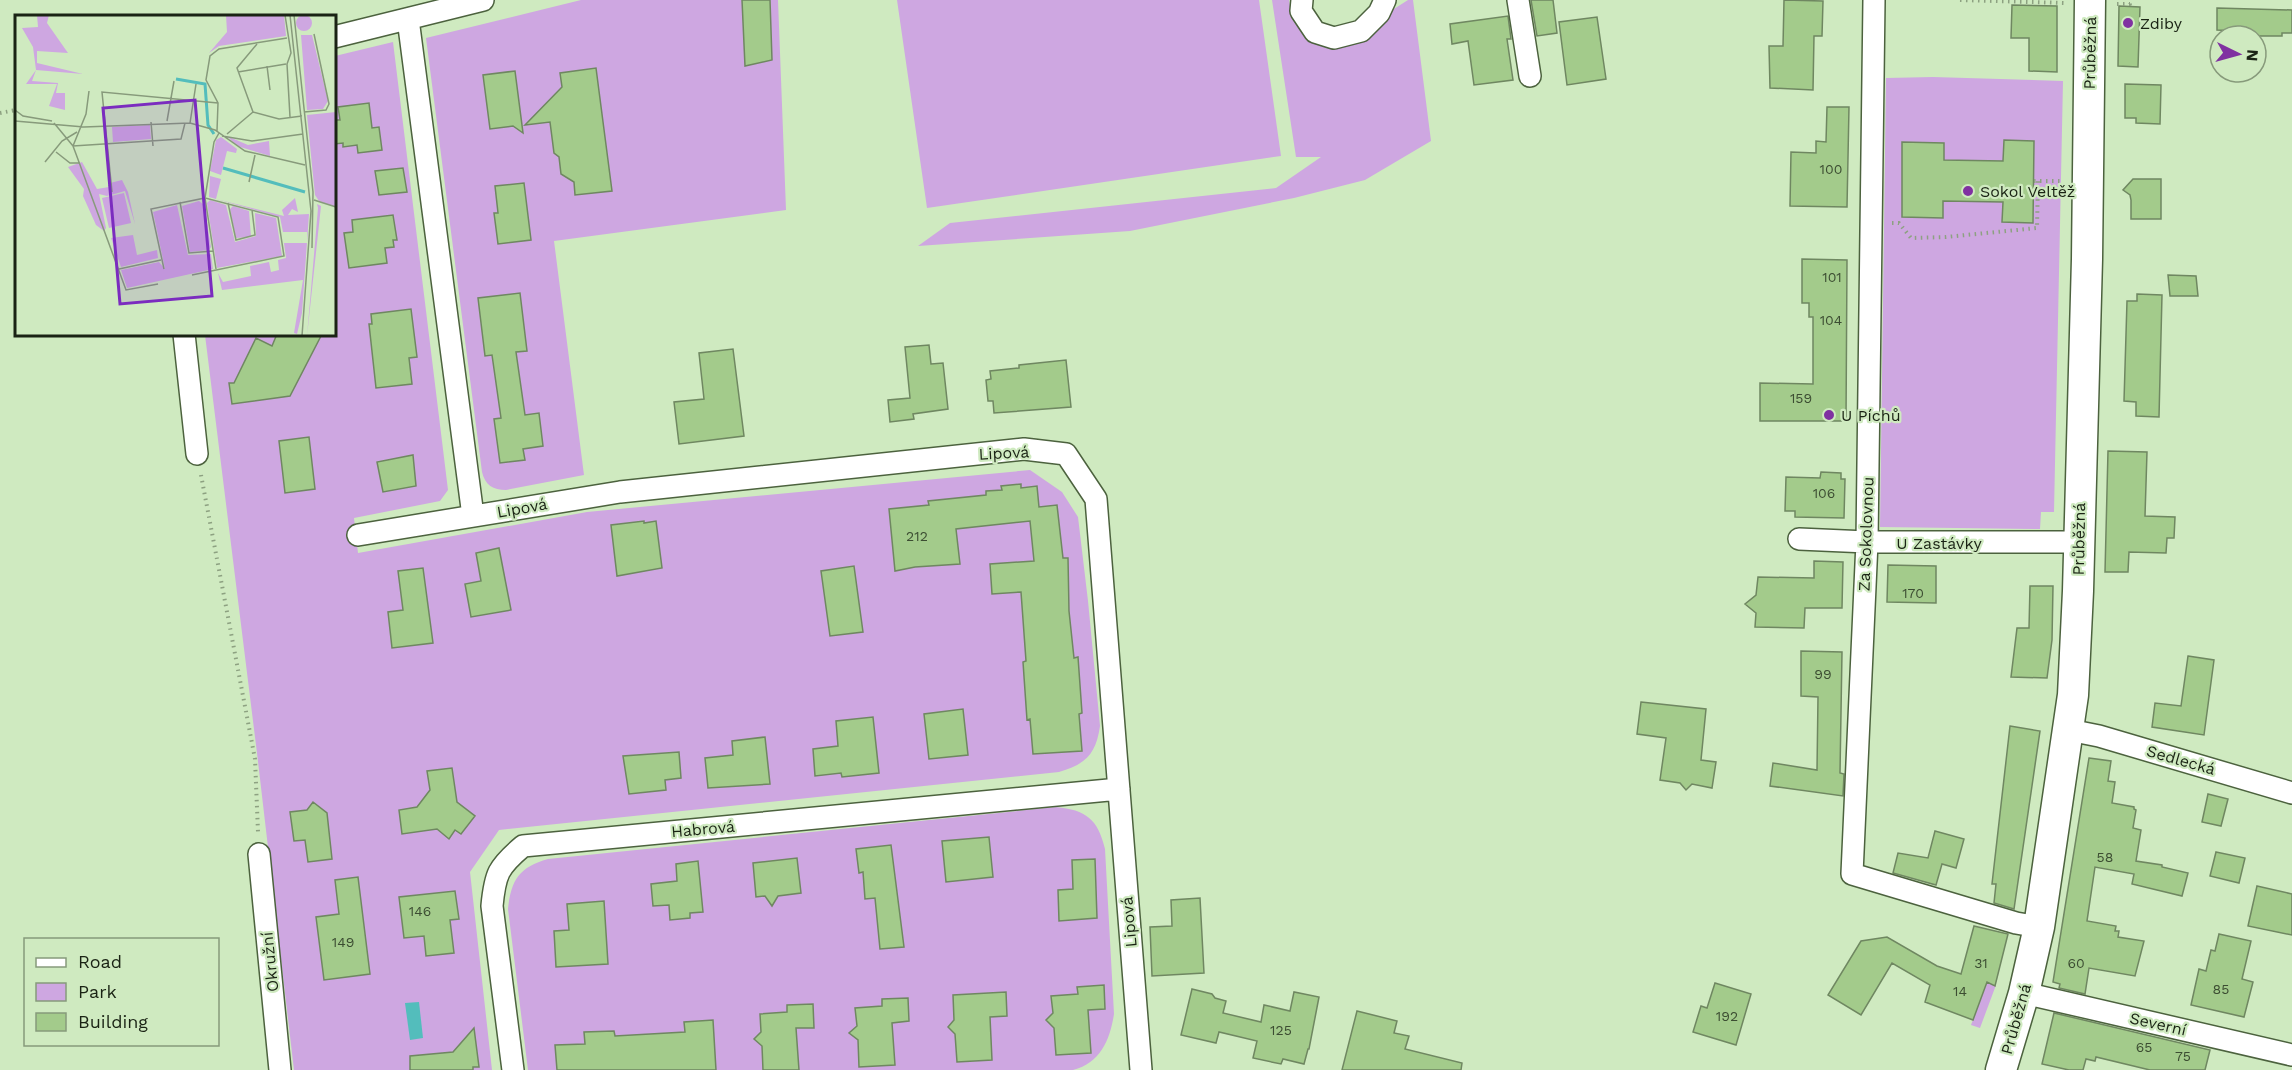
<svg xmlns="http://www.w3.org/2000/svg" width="2292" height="1070" font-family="'Work Sans',sans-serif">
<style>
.green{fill:#cea7e1;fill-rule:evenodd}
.water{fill:#53bdbc}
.building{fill:#a3cb8b;stroke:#6f8761;stroke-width:1.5}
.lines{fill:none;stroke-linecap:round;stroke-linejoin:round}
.street-casing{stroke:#4c623e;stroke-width:24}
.secondary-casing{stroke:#4c623e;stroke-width:33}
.path{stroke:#8da181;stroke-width:4;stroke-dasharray:1.5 4.5;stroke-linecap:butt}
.street{stroke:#fff;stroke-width:21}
.secondary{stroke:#fff;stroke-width:30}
.poi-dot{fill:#8031a1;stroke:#cfeac0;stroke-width:2}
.labels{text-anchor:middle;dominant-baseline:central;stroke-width:4.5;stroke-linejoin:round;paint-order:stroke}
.number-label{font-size:14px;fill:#3c4d32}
.poi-label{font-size:16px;fill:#1a2314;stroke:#cfeac0;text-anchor:start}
.street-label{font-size:16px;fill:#1a2314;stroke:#cfeac0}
.inset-river{fill:none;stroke:#53bdbc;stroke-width:3}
.inset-road{fill:none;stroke:#879a7b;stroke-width:1.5}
.view{fill:#7b2cbf;fill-opacity:0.15;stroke:#7b2cbf;stroke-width:3}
.inset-edge{fill:none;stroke:#1a2314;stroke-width:3}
</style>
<rect width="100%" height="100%" fill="#cfeac0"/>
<path class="green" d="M581,0H778L786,210L554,241L584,475L506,490C493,490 485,485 482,472L426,38Z
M897,0H1259L1281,156L927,208Z
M1272,0H1289L1291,12L1314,28L1353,35L1408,0H1413L1431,141L1365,180L1294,198L1130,231L918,246L950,223L1276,188L1321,157H1296Z
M393,42L448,490L440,501L354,518L358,553L587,512L1030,470L1062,492L1078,517L1088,601L1100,726C1096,754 1086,764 1059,772L499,830L470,872L492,1070H294L257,753L205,335L334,334L335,56Z
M1933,77L2063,81L2054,512H2041L2040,529L1880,527L1886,78ZM2004,140L2034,141L2032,223L2002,222L2003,202L1943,201V218L1902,217L1903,142L1944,143V160L2003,161Z
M1056,807C1086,810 1098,819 1105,849L1114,1014C1110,1039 1101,1063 1073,1070H528L508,909C511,879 520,867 548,859Z
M1987,983L1996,985L1980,1028L1971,1025Z"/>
<path class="water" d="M419,1002L423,1038L410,1040L405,1003Z"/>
<path class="building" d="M742,0H770L772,60L745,66Z
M1531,0H1553L1557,33L1537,36Z
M1784,0L1823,1L1822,36H1814L1813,90L1770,88L1769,46H1783Z
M2012,5L2057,6V72L2029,71V38H2011Z
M2119,6L2140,7L2138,67L2118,66Z
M2217,8L2292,10V33H2282V36H2238V31L2217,30Z
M1508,16L1511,39H1507L1513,80L1474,85L1468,41L1452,44L1450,24Z
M1597,17L1606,79L1567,85L1559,22Z
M596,68L612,191L575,195L574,182L561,174L559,157L554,153L550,122L525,125L562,87L560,73Z
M515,71L523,133L513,126L490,129L483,75Z
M2125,84L2161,85L2160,124L2136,123V118H2125Z
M369,103L372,128L379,127L382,150L358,153L357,145L343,147V143L334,144V120H340L338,107Z
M1827,107H1849L1847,207L1790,206L1791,152L1816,153V141L1826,142Z
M2004,140L2034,141L2033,223L2002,222L2003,202L1943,201V218L1902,217V142L1944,143V160L2003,161Z
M403,168L407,192L379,195L375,171Z
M2133,179H2161V219H2131V200L2130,195L2123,190Z
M524,183L531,240L498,244L494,213H498L495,186Z
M393,215L397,240H393L394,247L385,248L387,263L349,268L344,233L353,232L352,220Z
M1802,259L1847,260L1846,421H1760V383L1813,384V317H1809V303H1802Z
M2168,275L2196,276L2198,296H2170Z
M520,293L527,351L516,352L525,415L539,413L543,446L523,449L525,460L500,463L494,419L501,418L492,355L485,356L478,298Z
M2137,294L2162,295L2159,417L2136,416V402L2124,401L2127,301H2137Z
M411,309L417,357L409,358L412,384L376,388L369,324H372L371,314Z
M277,334H322L290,396L232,404L229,383H234L256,338L272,346Z
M929,345L931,364L943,363L948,409L913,414L914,419L890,422L888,400L910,398L905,347Z
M733,349L744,436L679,444L674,402L704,399L699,353Z
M1066,360L1071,407L994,413L993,401H988L986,380L991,379L990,371L1019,368V365Z
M309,437L315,489L285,493L279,441Z
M2108,451L2147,452L2145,516L2175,517L2174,538H2167L2166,553L2129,552L2128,572H2105Z
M413,455L416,486L383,492L377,462Z
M1821,472L1841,473V479H1845L1844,518L1795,517V511H1785L1786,477L1820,478Z
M1021,484V488L1037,486L1039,507L1057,505L1063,558H1068L1069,611L1074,658L1078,657L1082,713L1079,714L1082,751L1033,754L1030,719L1027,720L1023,662L1026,661L1021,592L992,594L990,564L1034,561L1030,521L956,529L960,564L915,567L895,571L889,509L929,505L928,501L986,495V491L1002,490L1001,486Z
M644,521V523L656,521L662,568L617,576L611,525Z
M499,548L511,610L471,617L465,584L481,581L476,553Z
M1814,561L1843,562L1842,608H1805L1804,628L1755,627L1756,613L1745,604L1756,595L1758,577L1814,578Z
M1888,565L1936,566V603L1887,602Z
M854,566L863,632L830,636L821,571Z
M423,568L433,643L392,648L388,612L403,610L398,571Z
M2030,586H2053L2052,640L2047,678L2011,677L2017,628H2029Z
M1801,651L1842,652L1840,773L1844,774L1843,796L1770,786L1773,763L1817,770L1818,697L1801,696Z
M2188,656L2214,660L2204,735L2152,727L2155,703L2181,706Z
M1641,702L1706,709L1701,760L1716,762L1712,788L1692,784L1686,790L1680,783L1660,780L1666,738L1637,734Z
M963,709L968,755L929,759L924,714Z
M873,717L879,773L842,777L841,773L815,776L813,749L838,746L836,721Z
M2010,726L2040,731L2014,909L1994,903L1996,884H1992Z
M765,737L770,784L708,788L705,758L733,755L732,741Z
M679,752L681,778L665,780L666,790L629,794L623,756Z
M2089,758L2111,761L2108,781L2115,782L2112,803L2134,807V809L2136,810L2133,828L2141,830L2136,861L2162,865V867L2188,873L2182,896L2132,884L2134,874L2095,867L2087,921L2116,926L2115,931H2119L2118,937L2144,941L2135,976L2089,968L2085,994L2059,988L2060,984L2053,982Z
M452,768L457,802L475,816L461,834L455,830L449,839L437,829L402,834L399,810L417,807L430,790L427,771Z
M2208,794L2228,799L2221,826L2202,822Z
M313,802L327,813L332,859L308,862L305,840L294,841L290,812L307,810Z
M1935,831L1964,839L1956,868L1942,864L1936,885L1893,873L1898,853L1928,858Z
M989,837L993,877L946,882L942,841Z
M891,845L904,947L880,949L875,898L865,899L863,872L859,873L856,849Z
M2216,852L2245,858L2239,883L2210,876Z
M797,858L801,893L778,896L772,906L765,896L756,897L753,863Z
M1095,859L1097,918L1059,921L1058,890L1073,889L1072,860Z
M698,861L703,912L690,913V918L670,920L669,905L653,906L651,884L677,881L676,864Z
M358,877L370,974L324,980L316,917L339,914L335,880Z
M2257,886L2292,894V935L2248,926Z
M455,891L459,919L450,920L454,953L426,956L424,936L404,938L399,897Z
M1200,898L1204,973L1152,976L1150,927L1172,926L1171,900Z
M604,901L608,964L556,967L554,931L569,930L567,904Z
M1974,926L2008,934L1995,986L1987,982L1973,1020L1925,1002L1930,985L1892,963L1861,1015L1828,995L1861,941L1887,937L1937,966L1961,974Z
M2219,934L2251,941L2242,979L2253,982L2244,1017L2191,1005L2199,969L2206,971L2211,950L2215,951Z
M1715,983L1751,994L1736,1045L1693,1032L1701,1006L1707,1008Z
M1104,985L1105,1009L1088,1010L1091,1053L1056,1055L1054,1028L1046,1020L1053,1013L1051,996L1078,994L1077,987Z
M1192,989L1212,994L1215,998L1226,1001L1223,1013L1261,1022L1264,1005L1290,1011L1294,992L1319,997L1309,1049H1308L1304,1064L1283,1059L1281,1064L1253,1058L1257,1041L1219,1032L1216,1043L1181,1035Z
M1006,992L1007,1016L990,1017L992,1060L957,1062L955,1034L948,1027L954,1020L953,995Z
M908,998L909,1021L892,1023L895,1065L859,1067L858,1040L849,1033L857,1026L855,1008L882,1006V999Z
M813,1004L814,1028H796L799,1070H763L762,1046L754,1039L761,1032L760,1014L787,1012V1005Z
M1357,1011L1397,1021L1394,1033L1409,1036L1405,1049L1462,1063L1461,1070H1342Z
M2054,1013L2210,1050L2205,1070H2150L2096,1057L2095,1061L2086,1059L2083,1070H2069L2042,1064Z
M713,1020L716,1070H557L555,1045L585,1044L584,1032L614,1031L615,1036L685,1032L684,1022Z
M474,1028L479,1067H473V1070H410V1056L453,1052Z"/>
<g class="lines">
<g class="street-casing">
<path id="street" d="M1302,0L1301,11L1315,32L1334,38L1361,31L1379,13L1385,0
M1518,0L1530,76
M1874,0L1867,542L1852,874L2016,923L2039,927
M408,19L473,516
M334,37L483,0
M184,334L197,454
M358,535L620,492L1024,449L1066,454L1096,499L1141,1070
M1799,539L1867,542H2078
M2069,730L2099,736L2292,793
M259,854L280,1070
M2024,993L2292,1055
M513,1070L492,906C495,874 498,867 523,846L1119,789"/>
</g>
<g class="secondary-casing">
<path id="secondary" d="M2001,1070L2024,993L2039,927L2073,695L2078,591L2087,259L2090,0"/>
</g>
<path class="path" d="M1960,0L2065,3
M2117,4H2130V0
M0,113L16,110
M2034,181H2060
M1892,223H1899L1911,238L1946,237L2037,228L2038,181
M201,475L255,759L258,832"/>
<use href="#street" class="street"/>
<use href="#secondary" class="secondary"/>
</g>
<g class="poi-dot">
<circle cx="2128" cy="23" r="6"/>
<circle cx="1968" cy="191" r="6"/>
<circle cx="1829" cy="415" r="6"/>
</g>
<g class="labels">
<g class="number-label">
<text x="1831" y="169">100</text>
<text x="1832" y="277">101</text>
<text x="1831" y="320">104</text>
<text x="1801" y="398">159</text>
<text x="1824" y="493">106</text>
<text x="917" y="536">212</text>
<text x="1913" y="593">170</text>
<text x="1823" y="674">99</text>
<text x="2105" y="857">58</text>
<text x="420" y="911">146</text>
<text x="343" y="942">149</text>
<text x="1981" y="963">31</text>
<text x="2076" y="963">60</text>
<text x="2221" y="989">85</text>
<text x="1960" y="991">14</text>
<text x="1727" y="1016">192</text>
<text x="1281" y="1030">125</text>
<text x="2144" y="1047">65</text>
<text x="2183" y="1056">75</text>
</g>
<g class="poi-label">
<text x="2140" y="23">Zdiby</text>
<text x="1980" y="191">Sokol Veltěž</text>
<text x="1841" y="415">U Píchů</text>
</g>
<g class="street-label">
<text transform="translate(2090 53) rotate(-89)">Průběžná</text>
<text transform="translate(1004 453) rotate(-3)">Lipová</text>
<text transform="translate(522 508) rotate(-10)">Lipová</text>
<text transform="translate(1866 534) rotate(-88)">Za Sokolovnou</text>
<text transform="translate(2079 539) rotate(-89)">Průběžná</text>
<text x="1939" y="543">U Zastávky</text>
<text transform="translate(2181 760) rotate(16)">Sedlecká</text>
<text transform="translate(703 829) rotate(-5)">Habrová</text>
<text transform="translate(1129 922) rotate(-95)">Lipová</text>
<text transform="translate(270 962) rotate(-96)">Okružní</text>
<text transform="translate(2016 1019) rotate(-74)">Průběžná</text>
<text transform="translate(2158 1024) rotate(13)">Severní</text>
</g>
</g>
<g transform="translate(15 15)">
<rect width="321" height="321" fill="#cfeac0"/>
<path d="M281 8a8 8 0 1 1 16 0a8 8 0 1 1-16 0ZM22,0H34L32,8L53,38L22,36V48L68,59L21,55L17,66L43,68L41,78H50V95L34,91L42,69H11L21,55L18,32L7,13L23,12ZM211,0H269L271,21L204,31L194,38L212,17ZM286,20H297L299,28L313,86L308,94L292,95ZM321,97V192L304,186L300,180L292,100ZM135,110L136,124L98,127L97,112ZM212,121L233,130L254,126L255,141L222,131ZM206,122L222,134L221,138L212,136L206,160L195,156L201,125ZM67,147L82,174L94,172L97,178L95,168L107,165L113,177L120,209L110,176L92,181L84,179L91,213L89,216L81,210L68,181L69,174L53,152ZM195,161L206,164L201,184L269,201L267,195L280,183L283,197L277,194L273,200L294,199L287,298L282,319L279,318L288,265L207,275L203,258L208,267L236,261L235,251L254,247L256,257L264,255L263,245L271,243L269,228H292V217H268L265,202L201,184L194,182ZM109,178L116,208L94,213L87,183ZM195,185L211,190L220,227L241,221L240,198L261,203L267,241L202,253L192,188ZM184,186L189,190L196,232L194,235L175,237L167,191ZM302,189L306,191L292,321L303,193ZM162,190L173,240L196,239L198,254L112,273L106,255L144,247L150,254L138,197ZM218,191L234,196L236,222L221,223L215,194ZM118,220L122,240L142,235L143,243L106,252L96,223Z" fill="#cea7e1"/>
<path class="inset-river" d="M161,64L190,69L193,110L199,119M208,153L290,177"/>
<path class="inset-road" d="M270,0L276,38L272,49L275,102M275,0L296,196L287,321M279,0L298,177L297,233M252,51L255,75M223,57L271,49M74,76L71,99L58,131L61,139L111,275L143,269M0,95L8,101L37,106M238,97L222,53L242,29M289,97L311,95L314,89L299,19M0,106L69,112L175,108L200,115L230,136L290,150M152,106L159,66M136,107L138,131M39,108L58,131L166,124L170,108M175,108L181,69M202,116L203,88L191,65L195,41L204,34L272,23M212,119L238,97L264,104L287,101M207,121L237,126L288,119M41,137L55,148H65M30,147L47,126L62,117M234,167L240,140M94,170L97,177L87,77L203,88M299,185L321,192M165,187L174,238L198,236M213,188L221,225L240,220L237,195M104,254L146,245M149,254L136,194L190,183L201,254M177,260L269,241L263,202L190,183L199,127L204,118"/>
<path class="view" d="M180,85L197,281L105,289L88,93Z"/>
<rect width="321" height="321" class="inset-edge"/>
</g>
<rect x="24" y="938" width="195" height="108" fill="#cfeac0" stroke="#879a7b" stroke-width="1.5"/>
<rect x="36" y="958" width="30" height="9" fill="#ffffff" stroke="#879a7b" stroke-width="1.5"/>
<text x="78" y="968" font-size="18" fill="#1a2314">Road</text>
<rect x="36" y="983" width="30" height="18" fill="#cea7e1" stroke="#879a7b" stroke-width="1.5"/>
<text x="78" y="998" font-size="18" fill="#1a2314">Park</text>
<rect x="36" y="1013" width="30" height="18" fill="#a3cb8b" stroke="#879a7b" stroke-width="1.5"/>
<text x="78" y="1028" font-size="18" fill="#1a2314">Building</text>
<g transform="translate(2238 54) rotate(95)"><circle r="28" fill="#cfeac0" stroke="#879a7b" stroke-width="1.5"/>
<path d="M0-4.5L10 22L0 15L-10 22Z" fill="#8031a1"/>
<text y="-9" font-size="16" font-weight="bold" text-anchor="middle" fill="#1a2314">N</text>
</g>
</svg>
